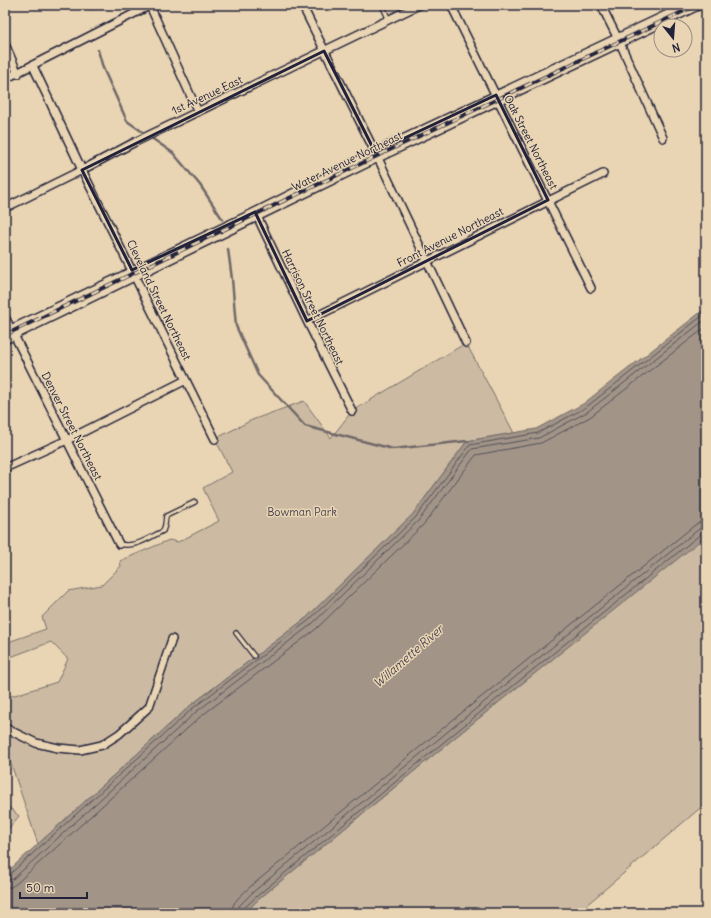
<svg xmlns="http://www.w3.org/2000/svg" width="711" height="918" font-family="Delius,sans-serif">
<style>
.green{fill:#ccbba2;stroke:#776e6e}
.water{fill:#a29588;stroke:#6f6769}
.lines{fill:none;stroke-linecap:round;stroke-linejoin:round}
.shore{stroke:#55505a;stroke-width:1}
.stream{stroke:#6f6769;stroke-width:2.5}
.lane-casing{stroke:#22223b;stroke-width:6}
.street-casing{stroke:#22223b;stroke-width:10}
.lane{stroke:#e9d5b3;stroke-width:3.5}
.street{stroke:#e9d5b3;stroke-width:7}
.rail-casing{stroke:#22223b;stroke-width:4}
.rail{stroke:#e9d5b3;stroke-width:2.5;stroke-dasharray:8;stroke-linecap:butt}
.marked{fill:none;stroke:#22223b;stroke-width:3;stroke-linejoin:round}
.labels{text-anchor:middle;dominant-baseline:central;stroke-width:3;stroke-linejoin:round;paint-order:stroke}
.street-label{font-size:11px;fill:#22223b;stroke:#e9d5b3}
.park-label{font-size:11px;fill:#444150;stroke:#e9d5b3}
.water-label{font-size:12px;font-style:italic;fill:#484452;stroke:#e9d5b3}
</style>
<rect width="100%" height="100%" fill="#e9d5b3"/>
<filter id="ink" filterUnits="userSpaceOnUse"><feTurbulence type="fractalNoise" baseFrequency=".025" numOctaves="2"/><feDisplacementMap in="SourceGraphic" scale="8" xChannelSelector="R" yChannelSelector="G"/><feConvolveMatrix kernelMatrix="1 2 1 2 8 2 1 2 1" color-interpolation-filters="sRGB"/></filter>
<g filter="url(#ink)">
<path class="green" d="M466,343L514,433L467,441L413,514L306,618L191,705L38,844L5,746V698L57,682L68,659L51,642L5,659V643L46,629L42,617L68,591L102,585L121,566L120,561L169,540L178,542L219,521L203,488L232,472L215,439L252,420L304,401L331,438L352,411Z
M706,535V803L577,913H245L259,899L458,735Z
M5,804L19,816L5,833Z"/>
<path class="water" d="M706,308V535L695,545L458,735L259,899L245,913H5V874L191,705L306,618L413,514L467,441L536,429L583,404Z"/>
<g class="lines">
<path class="shore" d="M5,876L9,875L193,708L308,621L416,517L470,445L538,433L585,408L706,313
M5,881L13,879L196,712L312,624L419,520L472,449L539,438L587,412L706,319
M5,887H11L17,883L200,717L316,629L424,524L476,455L541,443L590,417L706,327
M231,913C232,901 242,895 250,887L449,723L695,525L700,522L706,521
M237,913L239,906L253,892L452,728L699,529L706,527
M242,913L243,909L257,896L456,732L702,533L706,532"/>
<path class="stream" d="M90,5L91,9
M98,50L103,68L127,121L173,153L200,185L223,220
M228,249L232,279L236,326L258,375L305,426L393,449L467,441L468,442"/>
<g class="lane-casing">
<path id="lane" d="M382,5L389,20
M119,544C136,548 148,538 163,531L165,525L166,516L195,502
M236,633L254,656"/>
</g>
<g class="street-casing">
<path id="street" d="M302,5L378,158L466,343
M451,5L591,288
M601,5L620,43L663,138
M150,6L198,112
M5,44L18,74
M33,66L82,170L215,439
M5,79L151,5
M5,208L82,170L135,142L419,5
M256,214L307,321L352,411
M5,317L119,544
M307,321L603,174
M5,332L255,212L375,152L687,5
M5,340L378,158L700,5
M5,468L67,440L186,380
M5,728L36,743L58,748L80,750L102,745L119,734L149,707L172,639"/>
</g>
<use href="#lane" class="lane"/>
<use href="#street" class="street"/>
<g class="rail-casing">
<path id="rail" d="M5,335L377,156L697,5"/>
</g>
<use href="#rail" class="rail"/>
</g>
</g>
<path class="marked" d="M324,51L375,152L496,95L548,200L307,321L255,212L132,270L82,170Z"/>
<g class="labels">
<g class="street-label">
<text transform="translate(207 95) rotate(-25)">1st Avenue East</text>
<text transform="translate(531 142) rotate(63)">Oak Street Northeast</text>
<text transform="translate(347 161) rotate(-26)">Water Avenue Northeast</text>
<text transform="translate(450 237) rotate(-27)">Front Avenue Northeast</text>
<text transform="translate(159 300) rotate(64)">Cleveland Street Northeast</text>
<text transform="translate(313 307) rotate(64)">Harrison Street Northeast</text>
<text transform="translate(72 426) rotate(63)">Denver Street Northeast</text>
</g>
<g class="park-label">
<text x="302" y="512">Bowman Park</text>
</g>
<g class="water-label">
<text transform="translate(408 656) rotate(-41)">Willamette River</text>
</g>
</g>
<rect width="711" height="918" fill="none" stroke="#e9d5b3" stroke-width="20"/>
<rect x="10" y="10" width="691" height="898" fill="none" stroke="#22223b" stroke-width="1.5" filter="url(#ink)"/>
<g transform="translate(673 38) rotate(163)"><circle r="19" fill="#e9d5b3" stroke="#998d83"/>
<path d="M0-3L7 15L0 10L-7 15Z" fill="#22223b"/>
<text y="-6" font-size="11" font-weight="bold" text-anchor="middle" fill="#22223b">N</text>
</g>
<path d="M20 892v6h67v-6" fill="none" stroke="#22223b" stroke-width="2"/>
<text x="26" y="892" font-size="12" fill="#22223b" stroke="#e9d5b3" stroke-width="3" paint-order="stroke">50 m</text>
</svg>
